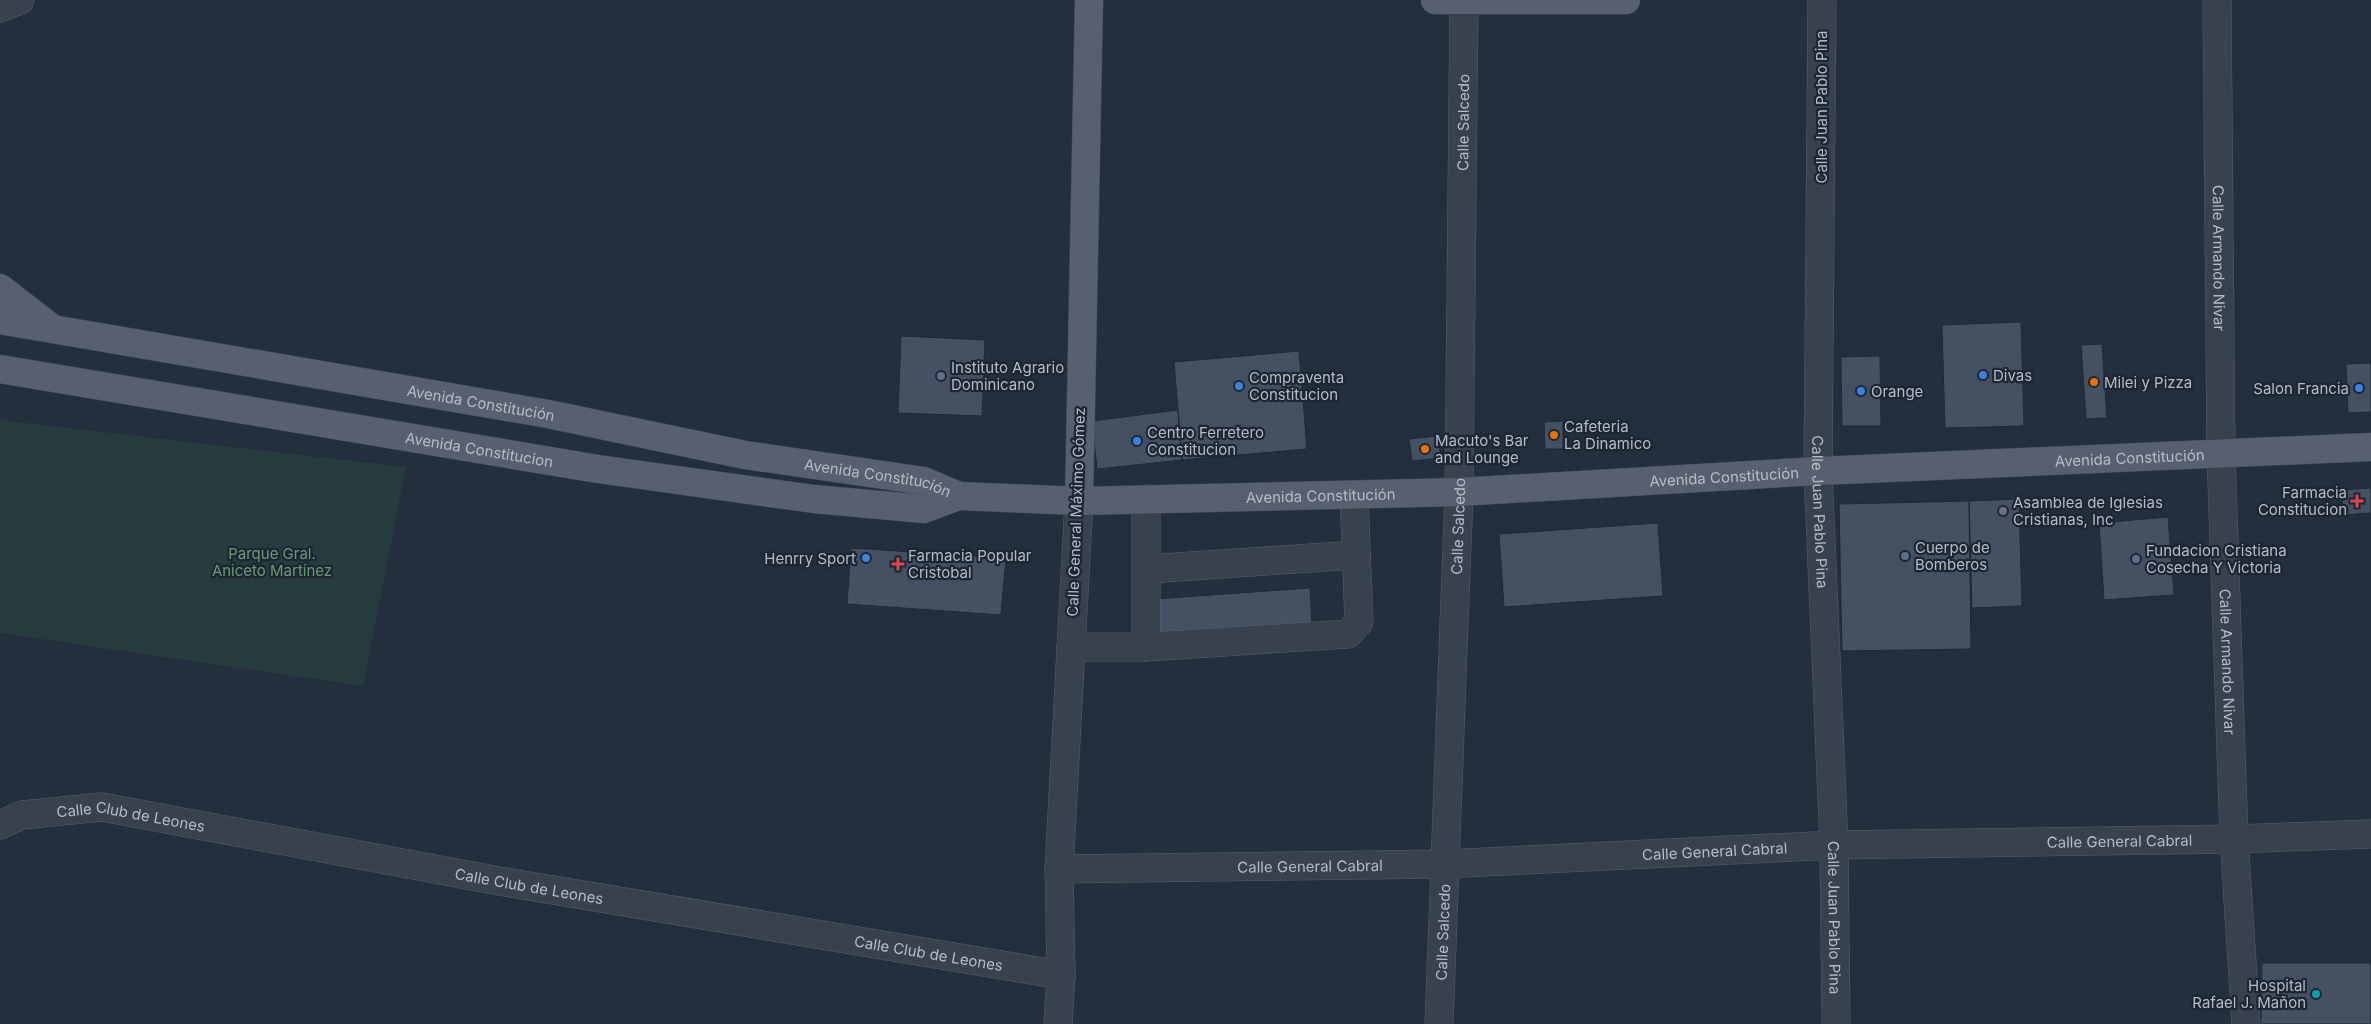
<svg xmlns="http://www.w3.org/2000/svg" width="2371" height="1024" font-family="Inter,sans-serif">
<style>
.green{fill:#263c3f}
.building{fill:#455162;stroke:#1f2835}
.lines{fill:none;stroke-linecap:round;stroke-linejoin:round}
.minor-casing{stroke:#565f6c;stroke-width:29}
.major-casing{stroke:#414a57;stroke-width:29}
.minor{stroke:#38414e;stroke-width:28}
.major{stroke:#56606e;stroke-width:28}
.shop-dot{fill:#3f7fe0;stroke:#1d2633;stroke-width:2}
.service-dot{fill:#5c6f8a;stroke:#1d2633;stroke-width:2}
.food-dot{fill:#e8710a;stroke:#1d2633;stroke-width:2}
.health-dot{fill:#e0444e;stroke:#1d2633;stroke-width:2}
.worship-dot{fill:#6b7280;stroke:#1d2633;stroke-width:2}
.culture-dot{fill:#0f9aa8;stroke:#1d2633;stroke-width:2}
.labels{text-anchor:middle;dominant-baseline:central;stroke-width:4.5;stroke-linejoin:round;paint-order:stroke}
.street-label{font-size:15px;fill:#b4bcc9;stroke:#1d2633}
.poi-label{font-size:15px;fill:#b4bcc9;stroke:#1d2633;text-anchor:start}
.park-label{font-size:15px;fill:#6b9a76;stroke:#1d2633}
</style>
<rect width="100%" height="100%" fill="#242f3e"/>
<path class="green" d="M0,420L406,467L363,686L0,633Z"/>
<path class="building" d="M2021,322L2024,426L1945,428L1942,325Z
M901,336L985,340L982,416L898,413Z
M2102,344L2107,418L2086,419L2081,345Z
M1299,351L1307,449L1182,460L1174,362Z
M1880,356L1881,426H1842L1841,357Z
M2371,363V412L2348,413L2346,364Z
M1178,410L1182,460L1097,469L1092,421Z
M1563,421V449H1545L1544,422Z
M1438,436L1441,458L1412,461L1409,439Z
M2371,488V513L2343,515L2342,490Z
M2019,499L2022,606L1972,608L1969,501Z
M1969,501L1971,649L1842,651L1839,504Z
M2168,517L2174,595L2104,600L2099,523Z
M1658,523L1663,596L1504,607L1499,534Z
M851,548L1006,558L1001,615L847,604Z
M1310,588L1312,625L1157,637L1154,599Z
M2262,963H2371V1024H2261Z"/>
<g class="lines">
<g class="minor-casing">
<g id="minor">
<path id="s1" d="M1822,0L1818,471L1834,845L1836,1024"/>
<path id="s2" d="M2217,0L2221,452L2234,839L2246,1024"/>
<path d="M0,8L20,0"/>
<path d="M1146,499V647L1348,634L1359,622L1354,495"/>
<path d="M1147,569L1356,555"/>
<path d="M1071,647H1146"/>
<path id="s3" d="M0,825L22,815L102,807L499,881L1061,975"/>
<path id="s4" d="M1059,869L1444,864L1834,845L2234,839L2371,834"/>
<path d="M1058,1024L1061,975L1059,869L1079,501"/>
<path id="s5" d="M1439,1024L1459,492L1464,0"/>
</g>
</g>
<g class="major-casing">
<g id="major">
<path d="M1435,0H1626"/>
<path d="M0,288L49,326"/>
<path id="s6" d="M0,320L548,414L745,455L924,481L959,496L1079,501L1459,492L1818,471L2371,447"/>
<path id="s7" d="M0,369L598,469L814,499L924,509L959,496"/>
<path d="M1079,501L1089,0"/>
</g>
</g>
<use href="#minor" class="minor"/>
<use href="#major" class="major"/>
</g>
<g class="shop-dot">
<circle cx="1983" cy="375" r="5"/>
<circle cx="1239" cy="386" r="5"/>
<circle cx="2359" cy="388" r="5"/>
<circle cx="1861" cy="391" r="5"/>
<circle cx="1137" cy="441" r="5"/>
<circle cx="866" cy="558" r="5"/>
</g>
<g class="service-dot">
<circle cx="941" cy="376" r="5"/>
<circle cx="1905" cy="556" r="5"/>
<circle cx="2136" cy="559" r="5"/>
</g>
<g class="food-dot">
<circle cx="2094" cy="382" r="5"/>
<circle cx="1554" cy="435" r="5"/>
<circle cx="1425" cy="449" r="5"/>
</g>
<g class="health-dot">
<path d="M2354.5 493.5h5v5h5v5h-5v5h-5v-5h-5v-5h5z"/>
<path d="M895.5 556.5h5v5h5v5h-5v5h-5v-5h-5v-5h5z"/>
</g>
<circle class="worship-dot" cx="2003" cy="511" r="5"/>
<circle class="culture-dot" cx="2316" cy="994" r="5"/>
<g class="labels">
<g class="street-label">
<text transform="translate(1821 107) rotate(-90)">Calle Juan Pablo Pina</text>
<text stroke="none"><textPath href="#s5" startOffset="902">Calle Salcedo</textPath></text>
<text stroke="none"><textPath href="#s2" startOffset="258">Calle Armando Nivar</textPath></text>
<text stroke="none"><textPath href="#s6" startOffset="488">Avenida Constitución</textPath></text>
<text stroke="none"><textPath href="#s7" startOffset="486">Avenida Constitucion</textPath></text>
<text stroke="none"><textPath href="#s6" startOffset="2148">Avenida Constitución</textPath></text>
<text stroke="none"><textPath href="#s6" startOffset="1742">Avenida Constitución</textPath></text>
<text stroke="none"><textPath href="#s6" startOffset="892">Avenida Constitución</textPath></text>
<text stroke="none"><textPath href="#s6" startOffset="1338">Avenida Constitución</textPath></text>
<text transform="translate(1076 512) rotate(-88)">Calle General Máximo Gómez</text>
<text stroke="none"><textPath href="#s1" startOffset="512">Calle Juan Pablo Pina</textPath></text>
<text stroke="none"><textPath href="#s5" startOffset="498">Calle Salcedo</textPath></text>
<text stroke="none"><textPath href="#s2" startOffset="662">Calle Armando Nivar</textPath></text>
<text stroke="none"><textPath href="#s3" startOffset="134">Calle Club de Leones</textPath></text>
<text stroke="none"><textPath href="#s4" startOffset="1061">Calle General Cabral</textPath></text>
<text stroke="none"><textPath href="#s4" startOffset="656">Calle General Cabral</textPath></text>
<text stroke="none"><textPath href="#s4" startOffset="251">Calle General Cabral</textPath></text>
<text stroke="none"><textPath href="#s3" startOffset="539">Calle Club de Leones</textPath></text>
<text stroke="none"><textPath href="#s1" startOffset="918">Calle Juan Pablo Pina</textPath></text>
<text stroke="none"><textPath href="#s5" startOffset="92">Calle Salcedo</textPath></text>
<text stroke="none"><textPath href="#s3" startOffset="944">Calle Club de Leones</textPath></text>
</g>
<g class="poi-label">
<text x="951" y="367">Instituto Agrario<tspan x="951" dy="17">Dominicano</tspan></text>
<text x="1993" y="375">Divas</text>
<text x="1249" y="377">Compraventa<tspan x="1249" dy="17">Constitucion</tspan></text>
<text x="2104" y="382">Milei y Pizza</text>
<text x="2349" y="388" text-anchor="end">Salon Francia</text>
<text x="1871" y="391">Orange</text>
<text x="1564" y="426">Cafeteria<tspan x="1564" dy="17">La Dinamico</tspan></text>
<text x="1147" y="432">Centro Ferretero<tspan x="1147" dy="17">Constitucion</tspan></text>
<text x="1435" y="440">Macuto's Bar<tspan x="1435" dy="17">and Lounge</tspan></text>
<text x="2347" y="492" text-anchor="end">Farmacia<tspan x="2347" dy="17">Constitucion</tspan></text>
<text x="2013" y="502">Asamblea de Iglesias<tspan x="2013" dy="17">Cristianas, Inc</tspan></text>
<text x="1915" y="547">Cuerpo de<tspan x="1915" dy="17">Bomberos</tspan></text>
<text x="2146" y="550">Fundacion Cristiana<tspan x="2146" dy="17">Cosecha Y Victoria</tspan></text>
<text x="908" y="555">Farmacia Popular<tspan x="908" dy="17">Cristobal</tspan></text>
<text x="856" y="558" text-anchor="end">Henrry Sport</text>
<text x="2306" y="985" text-anchor="end">Hospital<tspan x="2306" dy="17">Rafael J. Mañon</tspan></text>
</g>
<g class="park-label">
<text x="272" y="553">Parque Gral.<tspan x="272" dy="17">Aniceto Martínez</tspan></text>
</g>
</g>
</svg>
